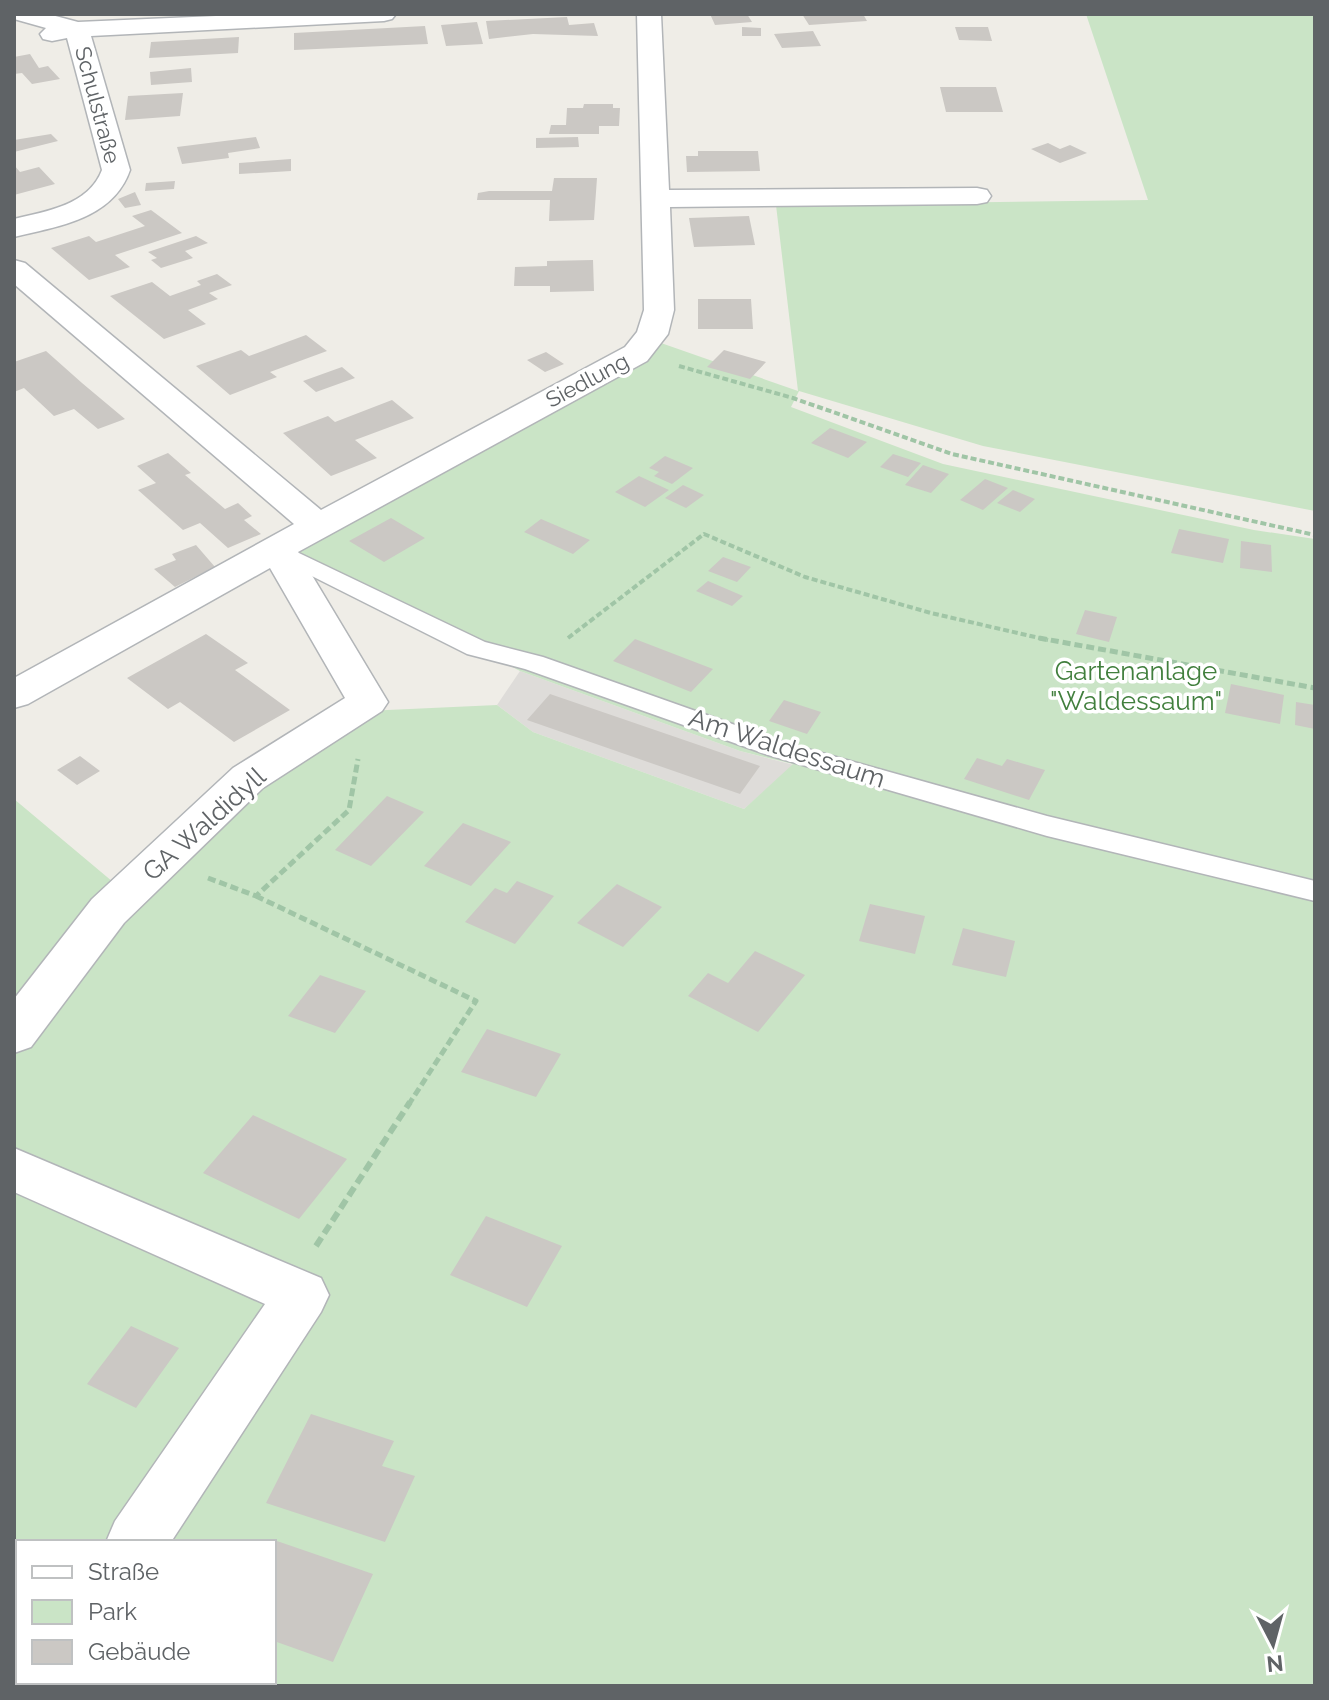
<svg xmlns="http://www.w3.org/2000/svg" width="1329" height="1700" font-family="Raleway,sans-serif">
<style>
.industrial{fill:#dedcd9}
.green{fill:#cae4c6;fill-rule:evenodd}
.building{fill:#cbc8c4}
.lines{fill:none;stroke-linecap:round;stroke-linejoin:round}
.lane-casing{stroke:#b2b5b8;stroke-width:3}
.street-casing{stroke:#b2b5b8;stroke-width:3}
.path-far2{stroke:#a0c5a6;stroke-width:4;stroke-dasharray:6 3;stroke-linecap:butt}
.path-far1{stroke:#a0c5a6;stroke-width:5;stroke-dasharray:8 4;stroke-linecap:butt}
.path{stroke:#a0c5a6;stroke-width:6;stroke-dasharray:10 5;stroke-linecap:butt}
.lane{fill:#fff;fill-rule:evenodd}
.street{fill:#fff;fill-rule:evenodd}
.labels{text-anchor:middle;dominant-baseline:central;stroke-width:7;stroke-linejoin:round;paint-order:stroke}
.far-street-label{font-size:22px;fill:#5f6366;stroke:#fff}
.park-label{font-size:26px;fill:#417f3d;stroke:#fff}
.street-label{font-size:26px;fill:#5f6366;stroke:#fff}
</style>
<rect width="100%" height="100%" fill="#efede7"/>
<path class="industrial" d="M520,671L740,751L794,765L744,809L533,732L497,705Z"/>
<path class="green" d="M1086,14H1315V511L983,446L799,391L791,407L943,464L1254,530L1315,539V1686H14V799L113,882L322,713L497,705L533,732L744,809L793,764L740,751L520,671L292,551L661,343L798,391L776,205L1148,200ZM18,1542H274V1682H18Z"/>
<path class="building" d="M710,14H747L752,22L715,25Z
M802,14H863L867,21L809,25Z
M567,17L569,25L594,23L598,36L533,34L489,39L486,21Z
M477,22L483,44L446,46L441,25Z
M425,26L428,44L294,50V33Z
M742,27L761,28V36H742Z
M955,27H988L992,41L959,40Z
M813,31L821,46L782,48L774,34Z
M239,37L238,53L149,58L151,42Z
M30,54L39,68L48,66L60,79L32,84L22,73L14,74V57Z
M191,68L192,82L151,85L150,72Z
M940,87H996L1003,112H946Z
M183,93L180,116L125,120L128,96Z
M584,104H613V108H620L619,126H599V134H549L551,125H566L567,108H583Z
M51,134L58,141L14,152V140Z
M256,137L260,148L228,153L229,158L182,164L177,147Z
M578,137L579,147L536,148V138Z
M1048,143L1060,149L1070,145L1087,153L1060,163L1031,149Z
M698,151H758L760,171L687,172L686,156H698Z
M291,159V171L239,174V163Z
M14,165L20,172L39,167L55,184L14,195Z
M554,178H597L594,220L549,221L550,200H477L478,193L489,191H552Z
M175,181L174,189L145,191L146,183Z
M135,192L141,205L125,208L118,199Z
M151,210L182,233L115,255L130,267L89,280L51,248L89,236L96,242L145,226L132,216Z
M749,216L755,245L694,247L689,218Z
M196,236L208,243L185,251L193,258L161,268L151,260L157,258L148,252Z
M593,260L594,291L550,292V286H514L515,267L547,266V261Z
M217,274L232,285L209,293L218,299L188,310L206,324L164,339L110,296L152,282L170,296L201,285L197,281Z
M698,299H751L753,329H698Z
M306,335L327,351L270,372L277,377L230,395L196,366L241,350L249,356Z
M724,350L766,362L750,379L707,367Z
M46,351L82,383L125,419L98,429L74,409L54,416L24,388L14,392V362Z
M546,352L564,364L545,372L527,360Z
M342,367L355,378L316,392L303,381Z
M392,400L414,418L355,440L377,458L331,476L283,433L328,416L335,422Z
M830,428L867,442L848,458L811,443Z
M168,453L191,473L185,475L225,509L238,503L252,516L244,520L261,534L228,548L200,523L183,530L138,490L156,483L137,466Z
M893,454L921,463L908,477L880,467Z
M665,456L693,468L672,484L654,476L659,472L649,468Z
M923,465L949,474L931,493L905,485Z
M639,476L669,490L645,507L615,492Z
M985,479L1008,488L983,510L960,500Z
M683,485L704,495L686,508L665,498Z
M1013,490L1035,499L1020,512L997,503Z
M391,518L425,538L384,562L349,541Z
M541,519L590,540L573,554L524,532Z
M1179,529L1229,539L1223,563L1171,553Z
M1241,541L1271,545L1272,572L1240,568Z
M196,545L215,567L175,587L154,569L176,560L172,554Z
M723,557L751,567L737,582L708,571Z
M708,581L743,596L732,606L696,591Z
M1085,610L1117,617L1109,642L1076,634Z
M206,634L248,663L235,670L290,710L234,742L180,702L168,709L127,678Z
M635,639L713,669L691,692L613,661Z
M1231,684L1284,695L1280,724L1225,713Z
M550,694L760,766L740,794L527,720Z
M784,700L821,712L807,734L769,721Z
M1296,702L1315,705V729L1295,725Z
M80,756L100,771L77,785L57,770Z
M977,758L1002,766L1007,759L1045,770L1029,800L964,779Z
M387,796L424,812L371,866L335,850Z
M463,823L511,842L471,886L424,866Z
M517,881L554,896L515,944L465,922L495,888L507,893Z
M617,884L662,907L623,947L577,923Z
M870,904L925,916L915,954L859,941Z
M963,928L1015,941L1006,977L952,965Z
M755,951L805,975L758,1032L688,996L708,973L728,983Z
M320,975L366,991L335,1033L288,1016Z
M487,1029L561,1054L536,1097L461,1072Z
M253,1115L347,1159L299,1219L203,1173Z
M486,1216L562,1246L527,1307L450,1275Z
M131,1326L179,1348L136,1408L87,1384Z
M311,1414L394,1441L382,1466L415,1476L385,1542L266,1503Z
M274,1540L373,1574L333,1662L274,1641Z
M14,1547L18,1549V1616L14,1622Z"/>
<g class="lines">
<g class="lane-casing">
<path id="lane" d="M278,543L485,642L543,657L786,743L1047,816L1315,881V901L1047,836L768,755L525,669L467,654L270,555L266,550L270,545Z"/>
</g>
<g class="street-casing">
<path id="street" d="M14,14H48L78,22L262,14H396L392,19L384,21L91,36L130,170C113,219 59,226 14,237V219C47,211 89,205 102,170L67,38L52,41L43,39L40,34L46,28L14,19Z
M637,14H661L669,190L977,188L987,190L991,196L987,202L977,204L670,207L674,310L668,334L647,361L298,552L388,702L382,711L263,788L124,923L31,1047L14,1053V999L92,899L233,768L345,698L270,568L28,704L14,708V678L294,524L14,284V260L25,263L321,510L625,347L637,332L644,310Z
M14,1148L321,1278L329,1295L321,1312L171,1542H106L115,1521L265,1304L14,1192Z
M29,1682H93L92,1686H28Z"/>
</g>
<path class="path-far2" d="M679,366L793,398L952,454L1315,535
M568,638L704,534L805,577L931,613L1048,640"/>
<path class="path-far1" d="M1039,638L1315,688
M208,878L256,896L349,810L358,759
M256,896L476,1001L409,1104"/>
<path class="path" d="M316,1246L410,1102"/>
<use href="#lane" class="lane"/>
<use href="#street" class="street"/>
</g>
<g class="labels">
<g class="far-street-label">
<text transform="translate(98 105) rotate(75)">Schulstraße</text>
<text transform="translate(587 380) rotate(-28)">Siedlung</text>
</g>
<g class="park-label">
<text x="1136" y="671">Gartenanlage<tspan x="1136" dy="30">"Waldessaum"</tspan></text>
</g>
<g class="street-label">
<text transform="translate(787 748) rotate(18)">Am Waldessaum</text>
<text transform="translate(204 824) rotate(-42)">GA Waldidyll</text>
</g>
</g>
<rect width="1329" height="1700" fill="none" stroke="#5f6366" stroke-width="32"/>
<rect x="16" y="1540" width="260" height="144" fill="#ffffff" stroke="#bfc1c2" stroke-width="2"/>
<rect x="32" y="1566" width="40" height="12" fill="#ffffff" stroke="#bfc1c2" stroke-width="2"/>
<text x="88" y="1580" font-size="24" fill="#5f6366">Straße</text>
<rect x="32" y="1600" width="40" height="24" fill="#cae4c6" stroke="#bfc1c2" stroke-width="2"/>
<text x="88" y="1620" font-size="24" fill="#5f6366">Park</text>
<rect x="32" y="1640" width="40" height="24" fill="#cbc8c4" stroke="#bfc1c2" stroke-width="2"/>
<text x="88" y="1660" font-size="24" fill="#5f6366">Gebäude</text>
<g transform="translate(1273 1644) rotate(174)" stroke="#ffffff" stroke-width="6" paint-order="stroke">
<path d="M0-6L14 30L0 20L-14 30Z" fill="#5f6366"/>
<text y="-12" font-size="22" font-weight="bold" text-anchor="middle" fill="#5f6366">N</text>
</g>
</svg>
